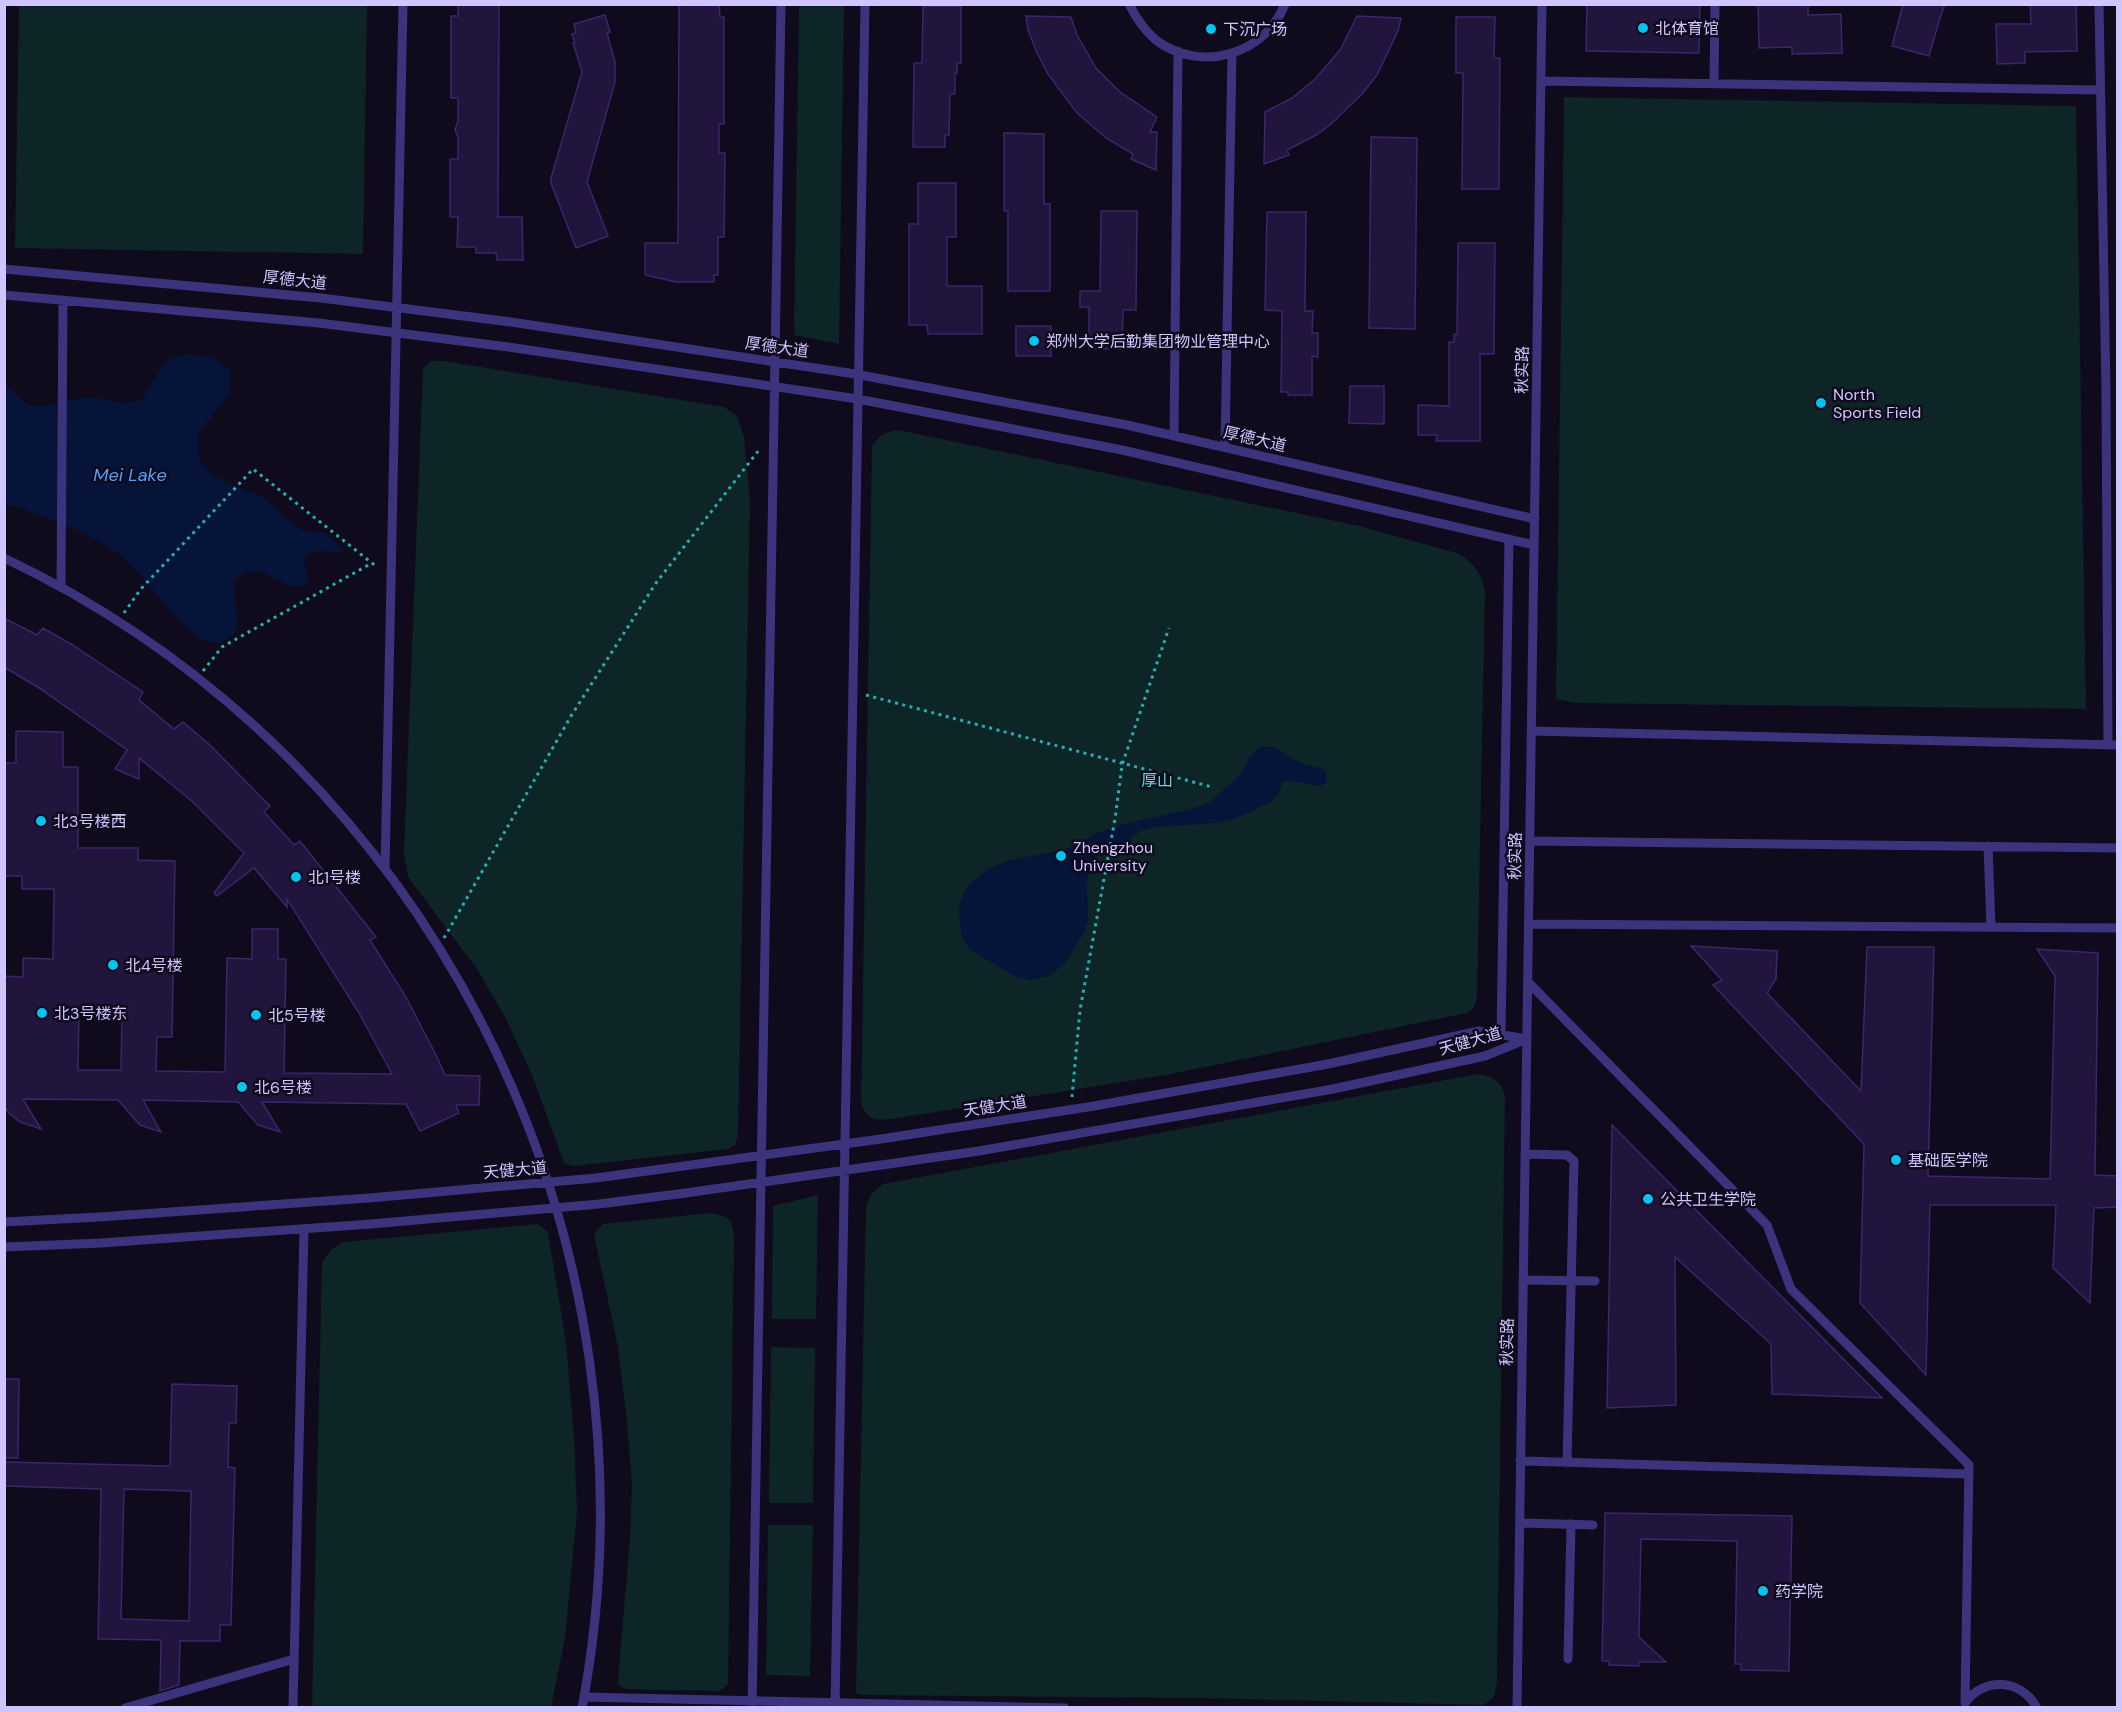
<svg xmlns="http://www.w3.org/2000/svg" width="2122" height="1712" font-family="'DM Sans','Noto Sans SC',sans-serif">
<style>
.green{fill:#0d2526}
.water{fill:#061439}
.building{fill:#21153d;stroke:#3a266b;stroke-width:1.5;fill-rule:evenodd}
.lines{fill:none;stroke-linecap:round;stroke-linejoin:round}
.path{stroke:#27aeb1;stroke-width:3;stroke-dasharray:3 4.5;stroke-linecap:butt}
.service{stroke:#3c337d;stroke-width:9}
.poi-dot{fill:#00c4f0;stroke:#0f0a1c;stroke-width:2}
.labels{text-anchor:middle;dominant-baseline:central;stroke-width:5;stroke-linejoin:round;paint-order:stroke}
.poi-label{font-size:16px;fill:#d0c5ff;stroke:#0f0a1c;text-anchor:start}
.street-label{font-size:16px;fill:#d0c5ff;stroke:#0f0a1c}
.park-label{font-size:16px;fill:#4de3ca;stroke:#0f0a1c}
.water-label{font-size:18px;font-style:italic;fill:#53a1ff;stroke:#0f0a1c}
</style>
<rect width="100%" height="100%" fill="#0f0a1c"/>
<path class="green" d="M19,5H367L363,254L15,248Z
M799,5H844L839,344L794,335Z
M1564,97L2076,106L2086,709L1576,703L1556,699Z
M431,361H444L724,407L737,416L744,437L750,501L738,1135L735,1145L728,1149L574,1166L564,1163L532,1075L506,1019L477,969L408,877L404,852L423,368Z
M898,430L1359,526L1460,554L1474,566L1482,579L1485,592L1477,998L1474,1007L1467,1013L1166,1075L892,1119C874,1120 869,1121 861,1104L872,446C879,435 885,432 898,430Z
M1478,1074C1494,1076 1500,1081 1505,1096L1497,1681L1494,1697L1484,1705L1197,1698L862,1695L856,1693L866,1207L871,1194L883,1184Z
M818,1195L816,1319H772L773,1206Z
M710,1213C729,1216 733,1218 734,1238L728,1684L724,1688L718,1691L625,1689L619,1685L618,1680L630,1539L632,1484L627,1422L618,1347L594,1234L603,1224Z
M537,1224L548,1232L566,1342L574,1437L577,1512L565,1638L551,1707H312L322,1262L331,1250L344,1242Z
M771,1347L815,1348L813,1503H769Z
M768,1525H813L810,1676L766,1675Z"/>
<path class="water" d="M185,354C204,355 217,357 231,371L230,393L199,433L198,450L201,461L211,475L264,498L297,527L304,531L323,532L330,536L345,552L316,551L305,556C302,567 310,570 307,584C304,585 301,587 298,587C280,588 262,562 242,575C218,591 258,628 222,642C196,652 151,586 135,569C103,535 56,522 14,506L5,505L4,384L23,401L32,406H46L80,398H96L122,403L141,400L166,361Z
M1261,747C1280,744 1286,757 1302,763C1309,767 1318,766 1325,771L1327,782L1320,786L1292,781H1286L1282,783L1278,795L1272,801L1235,819L1216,823L1154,827L1140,831L1127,842L1091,859L1087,882L1088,921L1083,935L1064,964L1049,976L1030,980L1016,977L969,949L961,935L959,905L965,891L974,880L988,869L1006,861L1059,851L1074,846L1097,833L1127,823L1189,810L1210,802L1240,775L1250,756Z"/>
<path class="building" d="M458,4H499L498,217H522L523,260H497L496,253H476V247H457L458,217H450V159H458V137L455,130L458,121V98H451V16H458Z
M679,4H719L720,17H724V124H719V153H725L724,237H718V275H714V282H676L645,275V243H678Z
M1587,4H1700L1699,53L1586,51Z
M1758,4H1808V15L1841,14L1842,53L1792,54V47L1759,48Z
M1903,4H1945L1940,18L1929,56L1892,46Z
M2030,4H2076L2077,51L2025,52V63L1997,64L1996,24H2031Z
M923,6H961V63H957V73H955V94H950L949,135H945V147H913L914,63H922Z
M605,15L610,32L607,33L615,62V82L587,182L608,236L576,248L551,183V178L582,72L573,43H575L572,34L576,33L574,24Z
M1026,16L1071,17L1077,35L1096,68L1120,92L1157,117L1150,132H1157L1156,170L1131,159L1133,154L1106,138L1077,113L1048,74L1037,53L1028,30Z
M1357,16L1401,18L1398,31L1377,75L1362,94L1331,124L1316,135L1287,150L1289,155L1264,164L1265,112L1292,98L1315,79L1340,50Z
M1456,17H1495L1494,58H1500L1499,189H1462L1463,73H1456Z
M1004,133L1044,134V204H1050V291H1008V211H1004Z
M1371,137L1417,138L1415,329L1369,328Z
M918,183H956V237H947V286H982V334H928L927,325H909V224H918Z
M1101,211H1137L1136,310H1123L1122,349H1089V307H1080V291H1100Z
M1267,212H1306L1305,311H1313L1312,333H1318V357L1312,356V395H1288V392H1281L1282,311L1265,310Z
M1458,243H1495L1494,354H1480V441H1436L1437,435H1418V405L1449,406V342H1454V334H1457Z
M1016,326H1051V356H1016Z
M1350,386H1384V424L1349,423Z
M4,618L37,635L43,628L71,644L143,692L139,700L174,729L183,722L211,746L270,806L264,812L294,845L300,841L376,937L370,940L406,997L437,1057L445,1075L480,1076L479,1105H456L459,1113L420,1131L406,1104L262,1102L280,1132L258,1125L238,1102L143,1100L161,1132L140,1125L118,1100L23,1099L41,1129L20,1122L10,1114L4,1106V976L23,977V958L53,959L54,889H22V876H4V763H16V731L63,732V767H78V848H138V860L175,861L172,1037H157L156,1071L225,1072L227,958L252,959V929H278V959H286L284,1073L392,1074L359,1013L287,899V907L254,868L217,896L214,893L244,853L193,802L139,758V779L115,769L127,750L39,688L4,667ZM79,1009L122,1010L121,1070H78Z
M1691,946L1777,951L1776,979L1767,993L1861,1091L1867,947H1934L1928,1176L2050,1179L2055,976L2037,949L2098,953L2095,1175L2118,1176V1207L2094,1208L2090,1303L2053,1268L2056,1205H1930L1926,1375L1860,1303L1864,1144L1713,985L1722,980Z
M1612,1125L1882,1398L1772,1394L1771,1344L1675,1257L1676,1405L1607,1408Z
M4,1379H19L18,1458H4Z
M172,1384L237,1386L236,1423H229L228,1467L235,1468L231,1625H220V1641H180L179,1685L160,1691L161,1640L98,1639L101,1489L4,1486V1462L170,1466ZM124,1489L191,1491L189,1621L121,1619Z
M1605,1513L1792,1516L1789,1671L1741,1670V1664H1735L1737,1541L1641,1539L1639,1637L1666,1662H1639V1666L1609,1665V1661H1602Z"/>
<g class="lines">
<path class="path" d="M124,613L140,590L253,469L377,567
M203,671L222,647L372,563
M866,695L1212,787
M444,938L571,716L656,583L759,450
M1072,1097L1080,1010L1115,819L1122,765L1169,628"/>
<path class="service" d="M1129,4C1136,18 1145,31 1157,41C1201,73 1265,55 1285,4
M2099,4L2106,392L2108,745
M1541,81L2100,90
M1714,83L1715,4
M4,269L321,298L511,322L855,374L1127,425L1535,519
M4,295L319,323L508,347L858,399L1122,450L1534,545
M1174,436L1178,51
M1225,447L1232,53
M4,558C435,762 670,1242 582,1708
M61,587L63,300
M1532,731L2118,745
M1530,841L2118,848
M1988,846L1991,927
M385,869L403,4
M1529,924L2118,928
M1528,982L1767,1225L1791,1289L1969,1465L1965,1702
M1501,1034L1509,539
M1525,1154L1567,1155L1574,1161L1567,1463
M4,1222L99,1217L369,1198L596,1178L881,1139L1094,1106L1328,1064L1479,1031L1527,1039
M4,1247L101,1243L371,1224L599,1204L686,1193L979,1151L1333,1089L1485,1056L1527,1039
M1523,1280L1595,1281
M1520,1461L1969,1474
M1520,1523L1593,1525
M1568,1659L1571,1524
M584,1697L1065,1708
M1965,1703C1984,1676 2022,1679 2037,1708
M125,1708L294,1659
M293,1708L304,1229
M752,1708L781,4
M835,1708L865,4
M1517,1708L1542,4"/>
</g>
<g class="poi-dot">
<circle cx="1643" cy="28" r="6"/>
<circle cx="1211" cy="29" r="6"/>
<circle cx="1034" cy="341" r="6"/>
<circle cx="1821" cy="403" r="6"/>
<circle cx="41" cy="821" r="6"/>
<circle cx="1061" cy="856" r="6"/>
<circle cx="296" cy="877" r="6"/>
<circle cx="113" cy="965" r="6"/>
<circle cx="42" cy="1013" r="6"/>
<circle cx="256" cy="1015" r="6"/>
<circle cx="242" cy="1087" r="6"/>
<circle cx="1896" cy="1160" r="6"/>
<circle cx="1648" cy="1199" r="6"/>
<circle cx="1763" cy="1591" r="6"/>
</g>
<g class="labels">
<g class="poi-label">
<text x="1655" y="28">北体育馆</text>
<text x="1223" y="29">下沉广场</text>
<text x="1046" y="341">郑州大学后勤集团物业管理中心</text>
<text x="1833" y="394">North<tspan x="1833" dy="18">Sports Field</tspan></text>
<text x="53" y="821">北3号楼西</text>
<text x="1073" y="847">Zhengzhou<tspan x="1073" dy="18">University</tspan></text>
<text x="308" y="877">北1号楼</text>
<text x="125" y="965">北4号楼</text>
<text x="54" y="1013">北3号楼东</text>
<text x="268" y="1015">北5号楼</text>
<text x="254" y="1087">北6号楼</text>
<text x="1908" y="1160">基础医学院</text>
<text x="1660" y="1199">公共卫生学院</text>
<text x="1775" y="1591">药学院</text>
</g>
<g class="street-label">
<text transform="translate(295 280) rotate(6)">厚德大道</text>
<text transform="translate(777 347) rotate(8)">厚德大道</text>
<text transform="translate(1522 370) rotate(-89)">秋实路</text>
<text transform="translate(1255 439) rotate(13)">厚德大道</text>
<text transform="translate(1515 856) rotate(-89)">秋实路</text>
<text transform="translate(1470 1041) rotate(-16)">天健大道</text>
<text transform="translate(995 1106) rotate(-9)">天健大道</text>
<text transform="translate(515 1170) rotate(-5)">天健大道</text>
<text transform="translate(1507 1342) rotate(-89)">秋实路</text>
</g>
<g class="park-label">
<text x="1157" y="780">厚山</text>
</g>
<g class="water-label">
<text x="130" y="475">Mei Lake</text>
</g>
</g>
<rect width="2122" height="1712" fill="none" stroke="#d0c5ff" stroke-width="12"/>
</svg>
